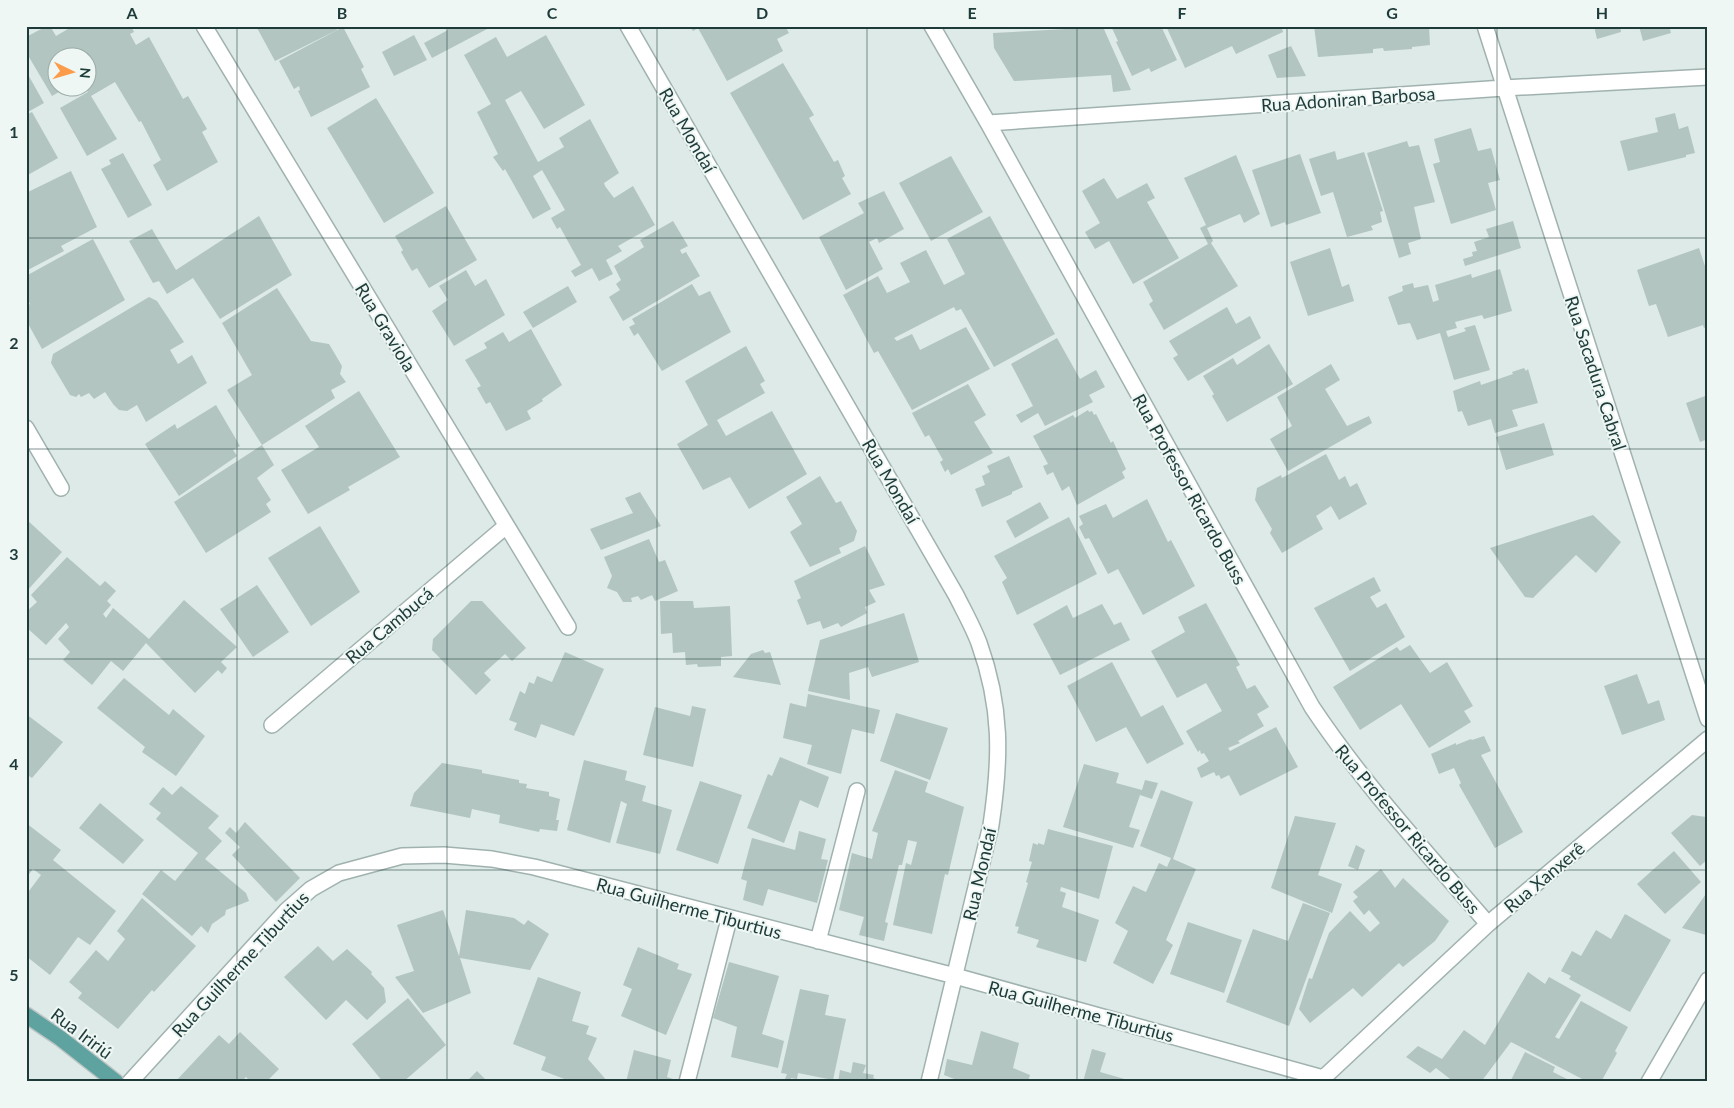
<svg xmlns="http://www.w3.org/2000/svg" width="1734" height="1108" font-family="Lato,sans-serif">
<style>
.building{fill:#b2c5c1}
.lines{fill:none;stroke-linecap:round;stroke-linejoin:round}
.street-casing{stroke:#a0b2af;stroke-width:18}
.primary-casing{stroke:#bcc4c4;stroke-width:18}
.street{stroke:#fff;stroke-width:15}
.primary{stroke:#5ea3a0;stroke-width:15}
.grid{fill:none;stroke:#1e3b39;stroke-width:1;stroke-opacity:0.55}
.labels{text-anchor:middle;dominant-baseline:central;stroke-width:4;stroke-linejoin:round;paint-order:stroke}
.street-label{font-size:18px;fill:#1e3b39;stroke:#eef7f4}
.neatline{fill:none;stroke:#1e3b39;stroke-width:2}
.grid-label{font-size:16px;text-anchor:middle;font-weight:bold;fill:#1e3b39}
</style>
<rect width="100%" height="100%" fill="#ddeae7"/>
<path class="building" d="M47,26H50L56,36L73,26H131L134,32L130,34L136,45L149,37L183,99L188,96L207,129L202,132L218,162L167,191L153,165L161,160L141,121L139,122L115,82L91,96L117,139L87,156L60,108L88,92L85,88H88V58H58V88H66L52,96L26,52V37Z
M256,26H335L337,30L275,61Z
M446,26H488L489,28L432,58L424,43L448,30Z
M690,26H785L789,33L777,39L783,51L727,81L698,28L693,31Z
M1111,26H1161L1177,60L1151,72L1149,68L1132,76L1116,42L1118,41Z
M1166,26H1281L1283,32L1236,54L1232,46L1185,68Z
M1314,26H1429L1430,45L1412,47V49L1384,51L1383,48L1373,49V53L1318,57Z
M1594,26H1620L1621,32L1597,39Z
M1639,26H1669L1671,33L1643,41Z
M343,27L364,67L361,69L370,87L311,117L298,91L300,90L299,86L294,89L279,61Z
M1103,27L1131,90L1113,92L1111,75L1014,81L994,48L993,33Z
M414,35L427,60L394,76L382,52Z
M546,35L585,105L544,129L521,91L505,100L538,162L564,147L559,138L590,119L619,173L604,183L605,186L614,198L633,186L655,225L618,246L622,251L606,260L613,274L599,281L592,268L575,277L571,271L581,265L560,227L557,229L551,218L565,210L542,170L533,176L551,209L533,219L505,169L503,171L493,157L498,154L477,112L491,104L464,55L496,37L507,57Z
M1291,46L1306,76L1277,78L1268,55Z
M783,63L814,115L809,118L834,162L838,160L845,176L842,178L851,194L803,220L730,93Z
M26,71L44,103L26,113Z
M376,98L434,193L384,223L327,128Z
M32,112L58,158L26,176V115Z
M1675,113L1679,129L1688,126L1695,153L1686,155V157L1628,171L1620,141L1658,132L1655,118Z
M1471,128L1478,151L1491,148L1500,180L1488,183L1496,210L1451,224L1433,164L1440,162L1434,139Z
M1407,141L1409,147L1419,145L1435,202L1414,207L1421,239L1408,243L1411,254L1399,258L1367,153Z
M1335,151L1337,160L1364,152L1383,211L1380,212L1382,222L1371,226L1373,230L1347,237L1333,192L1321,196L1309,159Z
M123,153L152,205L128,218L101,169L111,164L109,160Z
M1300,154L1321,213L1286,225L1285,222L1271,227L1252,170Z
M1236,155L1260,214L1244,223L1240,214L1207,228L1213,241L1211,243L1238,286L1164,330L1149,304L1153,301L1143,282L1208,244L1200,228L1206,225L1184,178Z
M951,156L983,212L931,241L899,183Z
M71,171L97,227L61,246L64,251L26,271V193Z
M1104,178L1117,199L1147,183L1155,198L1147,202L1179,258L1133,284L1109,241L1095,249L1085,232L1100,223L1082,191Z
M884,191L904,229L879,243L877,238L869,242L883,269L846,290L819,237L864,213L858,203Z
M446,206L477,260L429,288L417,268L412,271L401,252L403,250L395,236Z
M259,216L292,275L220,319L193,278L167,294L159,281L153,283L129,241L152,229L176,270Z
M990,216L1055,334L994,367L961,309L956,311L954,307L894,338L897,341L912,334L920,350L966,327L990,369L912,410L878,351L874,353L843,295L878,276L887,293L910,282L900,263L926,250L944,285L965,274L947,239Z
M673,221L688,246L680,250L682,254L686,252L700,276L623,321L609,297L620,290L616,284L621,280L614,266L644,247L640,240Z
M1513,221L1521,248L1465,266L1463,259L1473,256L1472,252L1477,251L1474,242L1489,237L1486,229Z
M93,239L125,300L42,349L26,320V306L30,304L26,296V276Z
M1330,248L1342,287L1349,284L1354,301L1308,316L1290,262Z
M1699,248L1708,275V326L1704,328L1703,325L1668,337L1656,304L1649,306L1637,270Z
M1500,269L1512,311L1484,319L1482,315L1455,322L1457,328L1446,331L1448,337L1466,331L1464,328L1475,325L1490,370L1454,380L1440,333L1417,340L1410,323L1398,325L1388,297L1403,291L1402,286L1413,283L1414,288L1428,285L1433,302L1439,300L1435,285L1471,274L1472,278Z
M466,270L475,286L486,279L505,315L454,346L432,311L448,300L439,286Z
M692,284L699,296L710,291L731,332L662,371L638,333L634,336L629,327L635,324L632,319Z
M568,286L577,302L533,328L523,312Z
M277,288L311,341L329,344L342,366L340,374L346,382L331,390L335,398L262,445L227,390L252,375L222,323Z
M149,297L157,301L184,342L170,350L178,364L192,355L207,383L146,422L137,405L127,411L119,410L113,404L105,392L94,399L89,393L81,397L79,394L76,397L70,395L51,363L53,354Z
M1227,307L1236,324L1250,316L1261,338L1188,381L1173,358L1178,355L1169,341Z
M531,329L562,385L542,399L543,401L527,411L531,419L506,431L490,402L486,404L477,388L481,386L465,360L487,348L484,343L503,332L509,342Z
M1057,338L1080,379L1096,370L1105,387L1089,395L1093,402L1045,426L1038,413L1021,423L1016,415L1033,406L1011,364Z
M1269,344L1293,384L1227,422L1212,396L1214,394L1203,376L1233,358L1237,365Z
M746,346L765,381L760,384L765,393L717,420L726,436L772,411L807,474L749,509L730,477L703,490L677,444L708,425L685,381Z
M1331,364L1340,380L1325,389L1347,426L1369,416L1372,423L1288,471L1270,439L1292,426L1277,397Z
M1524,368L1526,371L1528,369L1538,403L1512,410L1518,426L1495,433L1491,419L1468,426L1462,411L1458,412L1453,391L1480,381L1481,385L1513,374L1512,372Z
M968,384L986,415L974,422L993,453L951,475L948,469L945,472L940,462L943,460L929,435L925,437L912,413Z
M359,391L400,457L348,487L350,490L308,514L281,470L319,447L305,426Z
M1708,395V439L1700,442L1686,403Z
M216,405L240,446L233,450L237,456L179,496L145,444L175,424L177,429Z
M1088,410L1089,412L1092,411L1094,415L1096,414L1111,443L1113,441L1126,469L1122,472L1125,478L1077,505L1069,486L1062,491L1053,472L1047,475L1043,466L1048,464L1033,436L1073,415L1075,418Z
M1544,423L1554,455L1506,470L1496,437Z
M262,445L274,465L257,478L271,500L266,504L271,512L206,553L174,502Z
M1326,454L1339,480L1345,476L1350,487L1357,483L1367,504L1339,520L1331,506L1316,516L1323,529L1282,553L1270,533L1272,529L1255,500L1257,488L1281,475L1282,478Z
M1009,456L1023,487L1012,492V494L982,507L975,489L985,485L982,476L990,472L987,466Z
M820,476L836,503L841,501L857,531L854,541L839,548L841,553L810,567L790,532L802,524L786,497Z
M640,492L661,526L601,550L590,529L633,513L625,498Z
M1147,499L1168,542L1171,540L1195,586L1143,615L1118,569L1108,574L1089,538L1085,539L1079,527L1083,524L1079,516L1106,504L1113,518Z
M1040,502L1049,518L1015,538L1006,521Z
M1593,515L1621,542L1596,573L1576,555L1533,598L1525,597L1490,548Z
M1069,517L1097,574L1017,615L1002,582L1007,578L994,556Z
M26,519L62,552L26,592Z
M320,526L360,592L311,626L268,558Z
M649,539L659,562L665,560L678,591L655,601L652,595L641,600L638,596L631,598L632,602H623L617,592L607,588L612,576L604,557Z
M865,546L885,585L869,590L876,602L865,607L867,613L841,627L838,623L823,629L820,621L807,625L797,600L801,598L794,581Z
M67,557L100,586L105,581L116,591L107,601L111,605L103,614L106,618L113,608L149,639L184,600L237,647L221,662L227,668L222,674L218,670L195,693L146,643L123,671L111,661L92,685L63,660L70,652L58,639L69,627L66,623L46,645L26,627V612L37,602L31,595Z
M1374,577L1381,591L1370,597L1377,608L1386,603L1405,637L1350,671L1314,608Z
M257,585L289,632L253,657L220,609Z
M471,601H482L526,648L512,661L505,654L484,673L491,680L476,695L432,650L433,639Z
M660,601H693L694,608L730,606L732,656L721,657V666L698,667L697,664L686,665L685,652L673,653L672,633L661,634Z
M1206,603L1240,665L1236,667L1247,689L1255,685L1269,707L1257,714L1264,726L1238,741L1240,743L1228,748L1230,751L1276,727L1298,767L1240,796L1229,775L1221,779L1219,775L1216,776L1214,772L1201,778L1197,768L1209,761L1204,753L1201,754L1200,750L1198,752L1186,731L1222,711L1206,683L1177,698L1151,651L1185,632L1178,617Z
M1102,604L1114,625L1121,622L1130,640L1060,675L1033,624L1067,605L1073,618Z
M904,613L919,662L872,677L868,667L849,673L850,700L808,691L820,640Z
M1410,645L1430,673L1447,662L1473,706L1464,711L1471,722L1429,748L1401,704L1360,730L1333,687L1397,647L1400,651Z
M763,650L765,653L770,652L781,685L733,677L751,654Z
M565,652L604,669L574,736L541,724L536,738L514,730L517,723L509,720L520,691L525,694L529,682L534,684L537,676L552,682Z
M1112,662L1141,717L1163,705L1184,744L1147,764L1126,727L1096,742L1067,686Z
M1637,674L1648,704L1659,700L1665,720L1622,735L1604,686Z
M124,678L169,715L173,709L205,736L176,776L142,752L145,747L97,708Z
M808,694L880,710L874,734L852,729L841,774L807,764L812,745L783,738L790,703L806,707Z
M692,706L706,709L693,767L643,755L655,707L690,716Z
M896,713L948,728L930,780L880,761Z
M26,714L63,742L32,778L26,774Z
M1484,736L1491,751L1481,755L1523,832L1495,848L1459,785L1461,783L1454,768L1439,774L1431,754L1456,743V745L1471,739L1472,740Z
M780,757L829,777L818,808L800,800L784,843L747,828L768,774L772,776Z
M584,760L627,771L625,780L646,786L642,801L672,810L660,854L616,843L627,804L621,801L610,843L567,830Z
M442,763L482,770V773L519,780V783L527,784L526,788L549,792V796L560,799L556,820H559L557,831L540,829L539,832L499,823L500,815L472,809L470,818L410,806L414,793Z
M1084,764L1119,773L1116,783L1142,790L1145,780L1158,783L1152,799L1140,795L1129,827L1140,830L1133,848L1063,827Z
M895,770L928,782L925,792L964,807L948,875L945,874L932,934L893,925L906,863L911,865L917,842L908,840L902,865H899L885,922L888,923L884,941L859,935L864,917L839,910L852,853L872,859L878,833L872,831Z
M700,781L742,795L718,864L676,850Z
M181,786L219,816L208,828L222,841L205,859L246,893L249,901L226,910L225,915L212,924L208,933L201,926L192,936L142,894L161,870L175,881L198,853L156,819L161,813L149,804L163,787L172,795Z
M1161,790L1193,802L1173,859L1196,869L1166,940L1173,945L1153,984L1113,963L1128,931L1115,923L1133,886L1146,892L1159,863L1167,867L1171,858L1140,846Z
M100,803L144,840L123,864L79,828Z
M1692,815L1706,817L1708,819V859L1700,866L1671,833Z
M1295,816L1336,823L1318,875L1342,884L1332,913L1271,888Z
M245,822L300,878L276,902L232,855L240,847L225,833L230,827L236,833Z
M26,823L61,850L53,860L116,911L90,945L78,937L50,975L26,956V895L41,875L33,869L26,878Z
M1048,829L1113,846L1099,899L1061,887L1060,891L1066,893L1062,907L1099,920L1086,962L1036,947L1039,940L1017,933L1019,927L1015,926L1028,883L1026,882L1032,862L1029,861L1033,843L1038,845V843L1044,845Z
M799,831L826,839L821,859L828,860L817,903L768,889L763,906L743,900L747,881L741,879L752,838L795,850Z
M1356,845L1365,850L1358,870L1348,866Z
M1674,851L1701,882L1665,914L1637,884Z
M1381,869L1395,888L1403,878L1449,921L1435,941L1403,967L1399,963L1362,997L1353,988L1310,1023L1299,1009L1309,978L1312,979L1329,933L1350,911L1370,932L1380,923L1369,910L1364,915L1353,901L1358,897L1353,892Z
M1708,891V932L1706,935L1682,928Z
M142,898L196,946L154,992L152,990L118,1029L78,998L82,993L69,982L96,950L108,961L125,939L117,931Z
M1303,903L1330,913L1289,1026L1226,1002L1253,929L1288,941Z
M443,910L459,956L466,910L514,918L524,925L528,920L549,934L530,970L460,958L471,993L423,1013L395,977L414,971L397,925Z
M1625,914L1671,940L1630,1012L1569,979L1571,976L1561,971L1572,951L1581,956L1596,930L1611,939Z
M1188,922L1242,940L1224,993L1170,974Z
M318,946L333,961L347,949L372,972L371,974L384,988L386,1002L367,1020L346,1000L326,1020L284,977Z
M638,947L679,964L677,969L692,974L666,1035L621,1016L632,989L623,985Z
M729,962L779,976L762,1034L784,1041L778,1068L731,1057L737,1027L713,1018Z
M1528,972L1545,984L1549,977L1581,995L1555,1037L1559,1039L1581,1001L1628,1027L1615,1051L1617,1053L1601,1082H1588L1511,1042L1481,1082H1454L1436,1068L1430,1073L1406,1057L1418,1046L1442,1059L1464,1030L1485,1045Z
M538,977L581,992L572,1021L589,1026L586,1034L597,1038L588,1059L608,1082H572L541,1070L546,1057L513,1044Z
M800,989L829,995L825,1015L846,1019L833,1080L798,1073L797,1079L791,1078V1080L785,1079L787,1074L781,1073Z
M408,998L446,1045L403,1082H383L352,1044Z
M981,1031L1019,1043L1013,1068L1030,1075L1028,1082H962L944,1075L947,1059L972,1065Z
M240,1032L279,1069L266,1082H251L246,1077L241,1082H175L219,1035L229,1044Z
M1092,1049L1106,1053L1100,1072L1135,1082H1083Z
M634,1050L671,1060L667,1077L682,1082H626Z
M1525,1052L1555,1067L1553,1072L1573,1082H1510Z
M853,1062L866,1065L863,1073L874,1075L873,1078L886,1082H838L840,1070L851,1073Z
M477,1071L488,1082H466Z"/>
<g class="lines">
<g class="street-casing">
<path id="street" d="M204,26L568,627
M628,26L956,595C964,611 973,627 979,643C1002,707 1001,758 991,825L929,1082
M932,26L988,123L1312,707C1364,785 1427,853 1488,924
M1485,26L1708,719
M988,123L1504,88L1708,77
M26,428L61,488
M272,725L506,526
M818,941L857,791
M130,1082L286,911L311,889L339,873L402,856L444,855L492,859L534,867L955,976L1323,1078
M687,1082L729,919
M1319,1082L1488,924L1708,739
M1649,1082L1708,980"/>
</g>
<g class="primary-casing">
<path id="primary" d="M26,1015L60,1038L116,1082"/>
</g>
<use href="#street" class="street"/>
<use href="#primary" class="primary"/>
</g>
<path class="grid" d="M237,26V1082M447,26V1082M657,26V1082M867,26V1082M1077,26V1082M1287,26V1082M1497,26V1082M26,238H1708M26,449H1708M26,659H1708M26,870H1708"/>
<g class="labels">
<g class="street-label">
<text transform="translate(1348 99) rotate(-4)">Rua Adoniran Barbosa</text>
<text transform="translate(688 130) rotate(60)">Rua Mondaí</text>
<text transform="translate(386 327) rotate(59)">Rua Graviola</text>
<text transform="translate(1596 373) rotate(72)">Rua Sacadura Cabral</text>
<text transform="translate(891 481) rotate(60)">Rua Mondaí</text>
<text transform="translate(1190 489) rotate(61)">Rua Professor Ricardo Buss</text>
<text transform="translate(389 625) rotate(-40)">Rua Cambucá</text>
<text transform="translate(1408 829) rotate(50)">Rua Professor Ricardo Buss</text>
<text transform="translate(979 874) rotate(-77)">Rua Mondaí</text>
<text transform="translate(1544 877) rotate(-40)">Rua Xanxerê</text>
<text transform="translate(689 908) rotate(15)">Rua Guilherme Tiburtius</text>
<text transform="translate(240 964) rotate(-47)">Rua Guilherme Tiburtius</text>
<text transform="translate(1081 1011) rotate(15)">Rua Guilherme Tiburtius</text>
<text transform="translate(82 1033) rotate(37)">Rua Iririú</text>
</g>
</g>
<rect width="1734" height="1108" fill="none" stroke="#eef7f4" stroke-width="55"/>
<g transform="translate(72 72) rotate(95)"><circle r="24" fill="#eef7f4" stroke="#9baca9"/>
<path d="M0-4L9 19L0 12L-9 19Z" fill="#fc9c4a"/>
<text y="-8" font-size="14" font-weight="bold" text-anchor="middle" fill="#1e3b39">N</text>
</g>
<rect x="28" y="28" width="1678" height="1052" class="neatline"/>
<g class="grid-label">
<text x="132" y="19">A</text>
<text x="342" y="19">B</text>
<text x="552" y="19">C</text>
<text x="762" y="19">D</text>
<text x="972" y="19">E</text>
<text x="1182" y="19">F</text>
<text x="1392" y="19">G</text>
<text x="1602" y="19">H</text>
<text x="14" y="138">1</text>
<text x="14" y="349">2</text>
<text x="14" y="560">3</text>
<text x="14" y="770">4</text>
<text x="14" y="981">5</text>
</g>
</svg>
